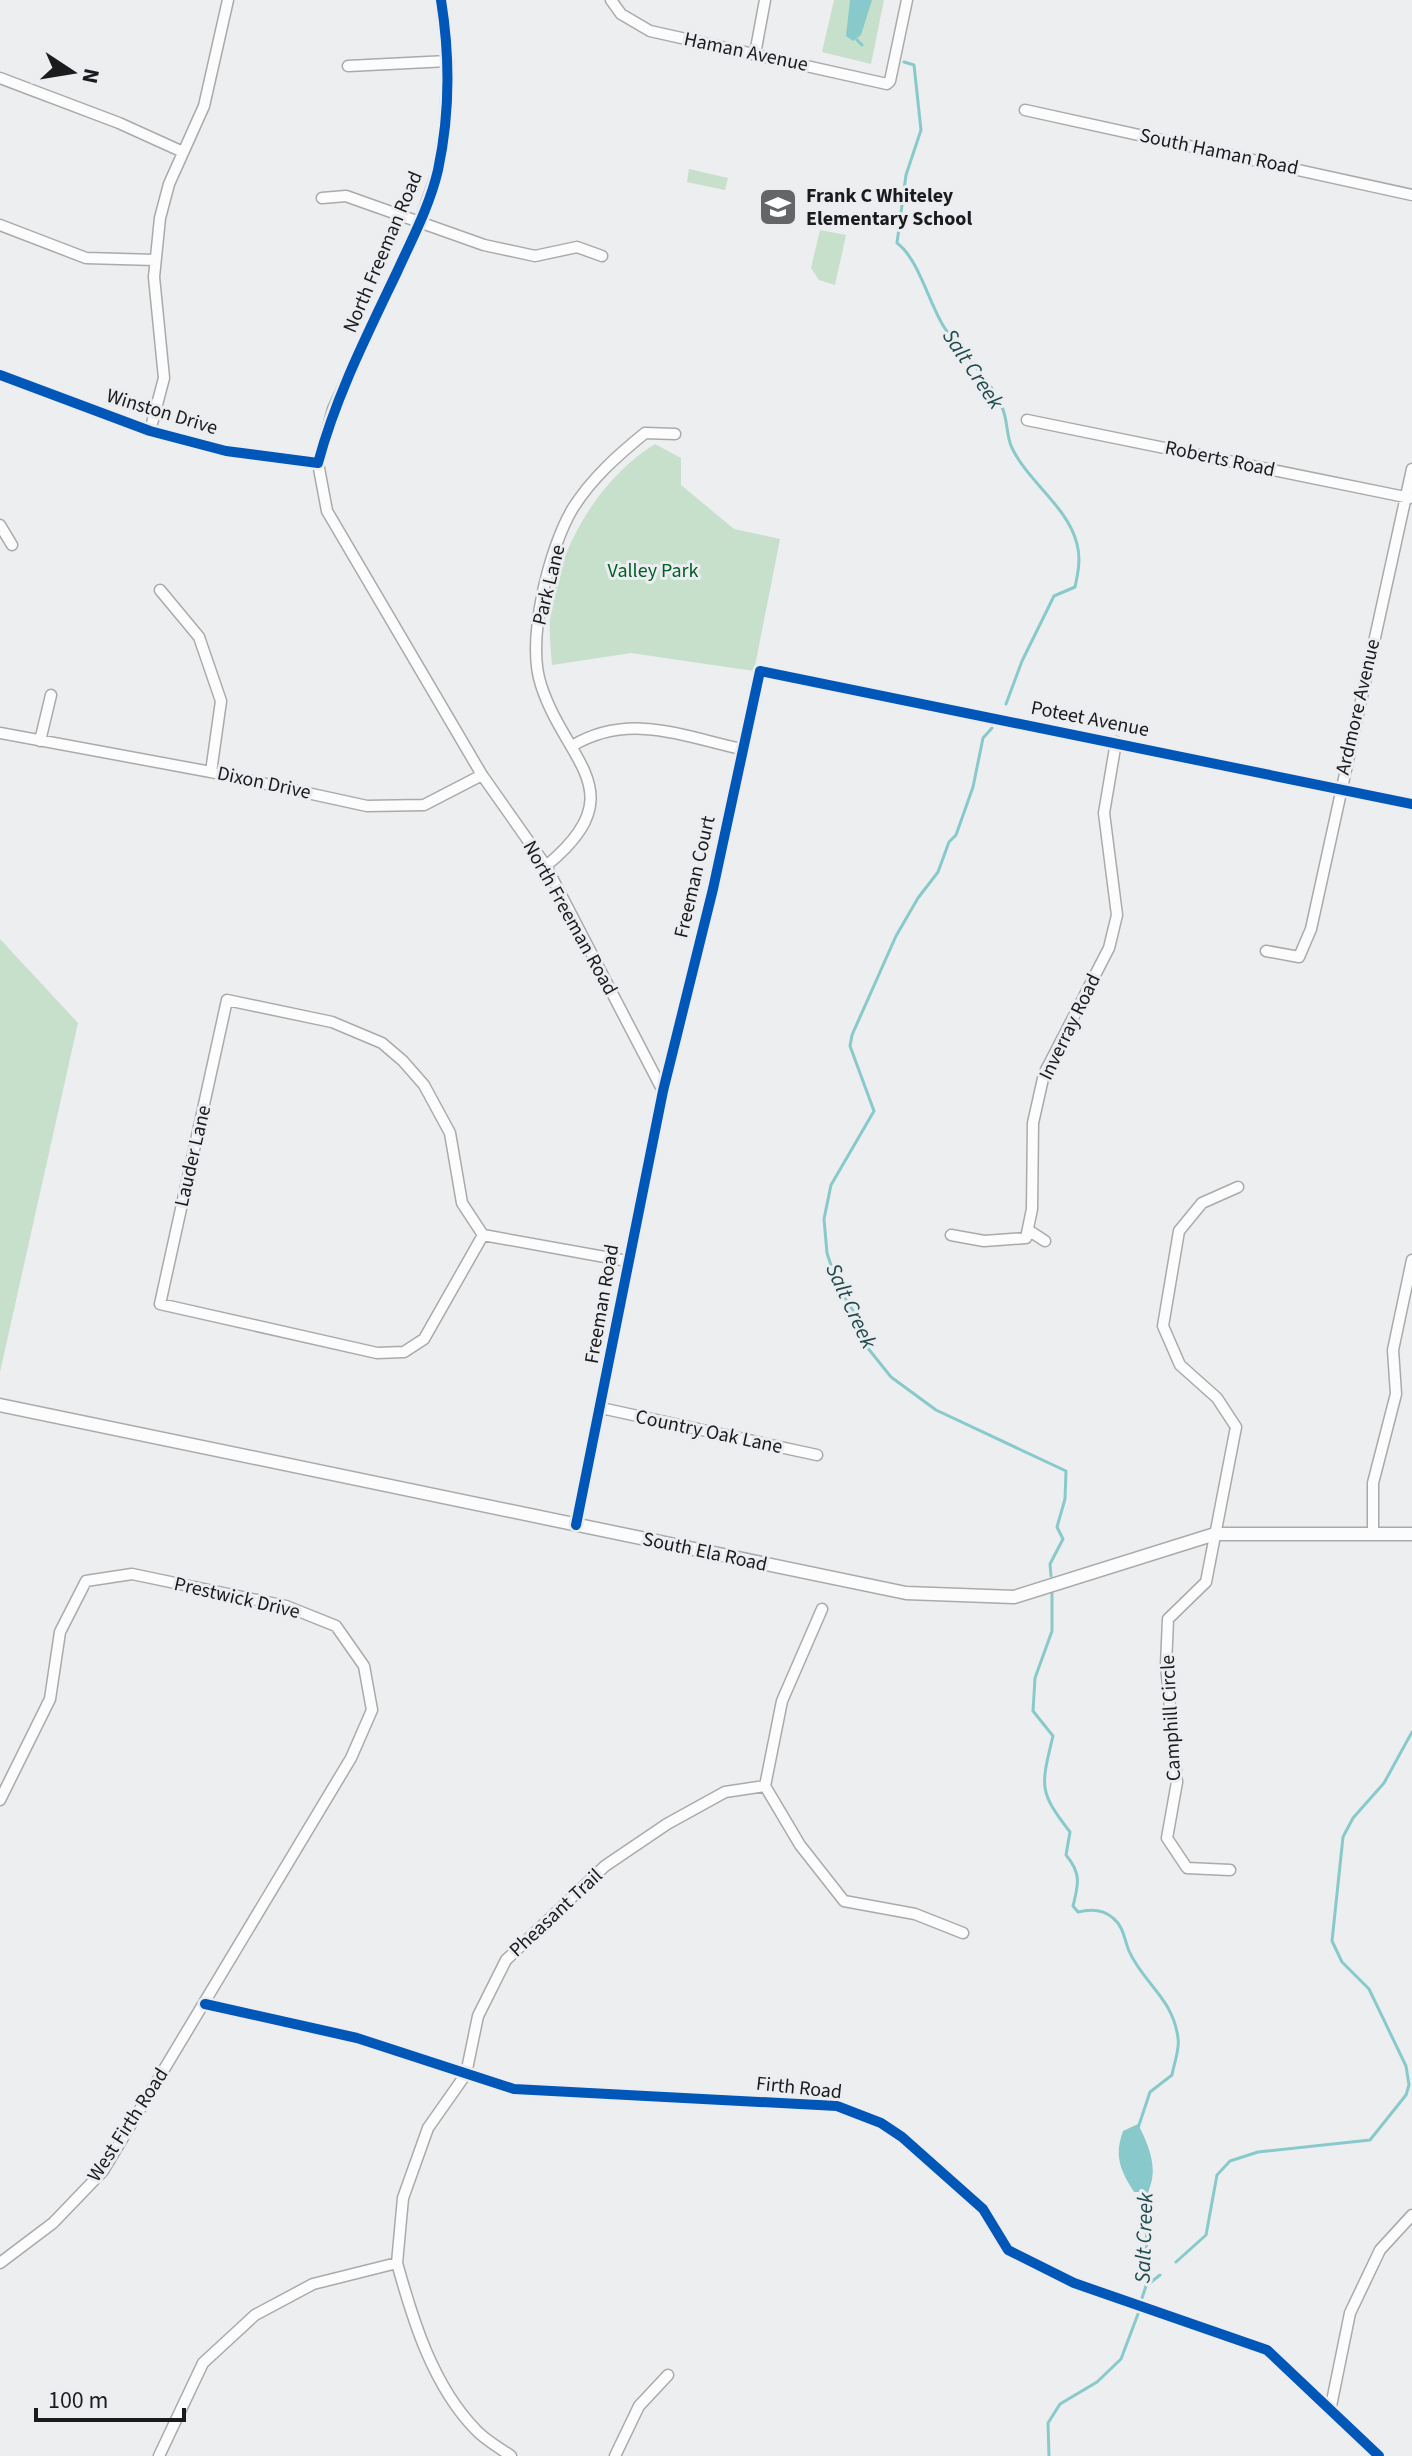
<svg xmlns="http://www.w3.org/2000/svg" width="1412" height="2456" font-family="'Source Sans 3',sans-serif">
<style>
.green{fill:#c6e0cb}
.water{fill:#88cacb}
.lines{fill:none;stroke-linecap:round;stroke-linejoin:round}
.stream{stroke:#88cacb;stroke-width:3}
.minor-casing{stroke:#a9aaab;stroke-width:13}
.major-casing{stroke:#a9aaab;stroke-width:15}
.minor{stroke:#fcfcfd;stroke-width:10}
.major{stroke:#fcfcfd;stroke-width:12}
.cycleway-casing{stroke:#ecedf0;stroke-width:15}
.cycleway{stroke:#0057b8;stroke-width:10}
.labels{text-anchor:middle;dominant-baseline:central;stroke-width:6;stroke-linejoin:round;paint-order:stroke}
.street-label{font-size:20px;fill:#1a1b1c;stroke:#ecedf0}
.poi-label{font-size:20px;font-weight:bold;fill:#1a1b1c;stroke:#ecedf0;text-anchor:start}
.park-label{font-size:20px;fill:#005f25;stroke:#ecedf0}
.water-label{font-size:22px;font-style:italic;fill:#204b4c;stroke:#ecedf0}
</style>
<rect width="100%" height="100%" fill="#edeeef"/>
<path class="green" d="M834,0H884L871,64L822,52Z
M689,169L728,178L725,190L687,182Z
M820,230L846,235L835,285L819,280L811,268Z
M655,444L681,458V485L734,529L780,539L754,671L631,653L552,665C551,650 549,635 550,621C555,553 597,480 655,444Z
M0,939L78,1023L0,1372Z"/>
<path class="water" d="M850,0H872L861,35L853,41L846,36Z
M1138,2124C1149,2146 1159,2169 1148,2192H1134C1120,2170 1114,2156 1123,2131Z"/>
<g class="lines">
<path class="stream" d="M857,40L862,45
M904,62L914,65L921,130L906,175L897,243C918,258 929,303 944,327C961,353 990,378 1002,407C1008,420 1006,436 1012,448C1029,483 1068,507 1077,544C1081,559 1078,573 1075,587L1054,596L1022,661L1006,704
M992,728L983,738L973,787L956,835L949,842L938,872L918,898L896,936L852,1035L850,1046L874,1111L831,1185L824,1219L827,1253L838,1287L859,1320L867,1347L891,1377L936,1410L1066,1471L1065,1499L1057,1527L1063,1539L1050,1564L1051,1576
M1052,1594V1631L1035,1678L1033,1711L1053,1736C1041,1786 1038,1791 1070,1832L1066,1855C1081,1873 1079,1883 1073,1906L1078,1912C1090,1909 1103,1909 1113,1918C1124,1927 1124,1939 1129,1951C1143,1983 1173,1998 1178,2038C1180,2049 1174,2063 1172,2075L1150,2092L1138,2128
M1176,2262L1206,2235L1217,2175L1230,2161L1258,2152L1370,2140L1406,2095L1409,2085L1406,2066L1369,1989L1342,1962L1332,1941L1343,1837L1353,1818L1384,1783L1412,1732
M1146,2286L1160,2275
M1142,2298L1146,2286L1147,2190
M1049,2456L1048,2423L1060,2404L1097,2382L1121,2359L1138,2314"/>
<g class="minor-casing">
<path id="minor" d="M441,0L448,61L445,127L437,173L419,224L333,409L318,463L327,511L482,775L546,866L663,1091
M611,0L621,14L650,31L887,84L890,81L907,0
M755,54L765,0
M348,66L448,61
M0,78L119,123L183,152
M1025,110L1412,195
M322,198L346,196L484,245L535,256L577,247L602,256
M0,225L86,258L155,260
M0,375L150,431L226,451L318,463
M1027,420L1410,498
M150,431L164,378L154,277L160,218L169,184L204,106L228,0
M0,525L12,545
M160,590L199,637L221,701L211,772
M0,733L211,772L367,806L424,805L482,775
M40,741L51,695
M572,746C629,712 682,736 741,749
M546,866C636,792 566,763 541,685C526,640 549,548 573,508C592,478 618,455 645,433L675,434
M1266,951L1299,957L1311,929L1412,469
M227,1000L332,1022L382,1043L403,1061L424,1085L450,1133L462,1203L483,1235L424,1339L404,1352L377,1353L160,1304Z
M1028,1230L1045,1241
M483,1235L627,1261
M951,1235L984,1241L1026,1238L1032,1209L1033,1123L1044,1074L1109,948L1117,915L1104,813L1116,742
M601,1408L817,1455
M576,1525L663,1091L713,889L760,671L1412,804
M1373,1532V1483L1396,1394L1393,1350L1412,1260
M765,1786L800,1845L844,1901L915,1914L963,1933
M0,1800L50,1699L60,1632L86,1581L132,1574L286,1606L336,1626L364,1666L372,1710L351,1758L103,2171L53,2223L0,2263
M1230,1870L1187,1868L1167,1838L1177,1782L1166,1665L1168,1619L1206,1582L1236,1427L1217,1398L1180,1365L1163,1326L1179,1231L1202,1203L1238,1187
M205,2004L357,2038L514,2089L837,2106L881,2123L902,2137L983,2209L1008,2250L1074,2283L1267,2350L1379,2456
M397,2263C413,2321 433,2386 476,2430C485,2440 500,2448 511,2456
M1330,2411L1350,2313L1380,2250L1412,2215
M159,2456L203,2363L255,2315L313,2284L397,2263L403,2198L428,2128L466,2074L478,2016L506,1960L605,1866L667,1824L725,1792L765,1786L782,1701L822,1609
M615,2456L639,2406L668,2375"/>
</g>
<g class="major-casing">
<path id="major" d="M0,1405L906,1593L1014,1597L1215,1534H1412"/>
</g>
<use href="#minor" class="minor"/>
<use href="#major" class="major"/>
<g class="cycleway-casing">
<path id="cycleway" d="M0,375L150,431L226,451L318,463C336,396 367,335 397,272C412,239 430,205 438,170C450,114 450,56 441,0
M576,1525L663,1091L713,889L760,671L1412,804
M205,2004L357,2038L514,2089L837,2106L881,2123L902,2137L983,2209L1008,2250L1074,2283L1267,2350L1379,2456"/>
</g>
<use href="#cycleway" class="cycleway"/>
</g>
<defs>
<g id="school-square" transform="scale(2)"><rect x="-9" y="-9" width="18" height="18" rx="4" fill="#646566" stroke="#ecedf0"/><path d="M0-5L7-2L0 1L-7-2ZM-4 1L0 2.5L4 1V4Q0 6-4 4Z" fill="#fff"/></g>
</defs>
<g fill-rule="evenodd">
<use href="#school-square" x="778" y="207"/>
</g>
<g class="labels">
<g class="street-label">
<text transform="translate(746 52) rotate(12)">Haman Avenue</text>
<text transform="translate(1219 152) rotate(12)">South Haman Road</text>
<text transform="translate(383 252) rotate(-67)">North Freeman Road</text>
<text transform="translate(162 412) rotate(17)">Winston Drive</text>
<text transform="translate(1220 459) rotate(12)">Roberts Road</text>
<text transform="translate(549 585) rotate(-76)">Park Lane</text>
<text transform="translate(1358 707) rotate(-77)">Ardmore Avenue</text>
<text transform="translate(1090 719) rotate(11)">Poteet Avenue</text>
<text transform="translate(264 783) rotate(12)">Dixon Drive</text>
<text transform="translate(695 877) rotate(-77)">Freeman Court</text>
<text transform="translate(570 918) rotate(61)">North Freeman Road</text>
<text transform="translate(1070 1027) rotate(-64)">Inverray Road</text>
<text transform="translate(193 1156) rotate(-77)">Lauder Lane</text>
<text transform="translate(602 1304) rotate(-80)">Freeman Road</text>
<text transform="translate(709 1432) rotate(12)">Country Oak Lane</text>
<text transform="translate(705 1552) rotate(12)">South Ela Road</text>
<text transform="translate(237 1598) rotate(13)">Prestwick Drive</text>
<text transform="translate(1171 1718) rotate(-93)">Camphill Circle</text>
<text transform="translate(556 1913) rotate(-43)">Pheasant Trail</text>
<text transform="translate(799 2088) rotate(6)">Firth Road</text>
<text transform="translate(128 2125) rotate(-57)">West Firth Road</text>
</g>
<g class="poi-label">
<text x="806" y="196">Frank C Whiteley<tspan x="806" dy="23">Elementary School</tspan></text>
</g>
<g class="park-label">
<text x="653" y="571">Valley Park</text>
</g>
<g class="water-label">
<text transform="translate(973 369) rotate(56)">Salt Creek</text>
<text transform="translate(851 1306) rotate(65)">Salt Creek</text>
<text transform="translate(1144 2238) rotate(-88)">Salt Creek</text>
</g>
</g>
<g transform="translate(72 72) rotate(102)" stroke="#ecedf0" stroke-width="6" paint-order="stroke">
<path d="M0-6L14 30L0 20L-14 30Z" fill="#1a1b1c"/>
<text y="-12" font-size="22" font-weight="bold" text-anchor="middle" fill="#1a1b1c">N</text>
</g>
<path d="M36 2408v12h148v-12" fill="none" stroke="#1a1b1c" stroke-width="4"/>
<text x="48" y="2408" font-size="24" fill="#1a1b1c" stroke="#ecedf0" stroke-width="6" paint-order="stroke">100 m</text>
</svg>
